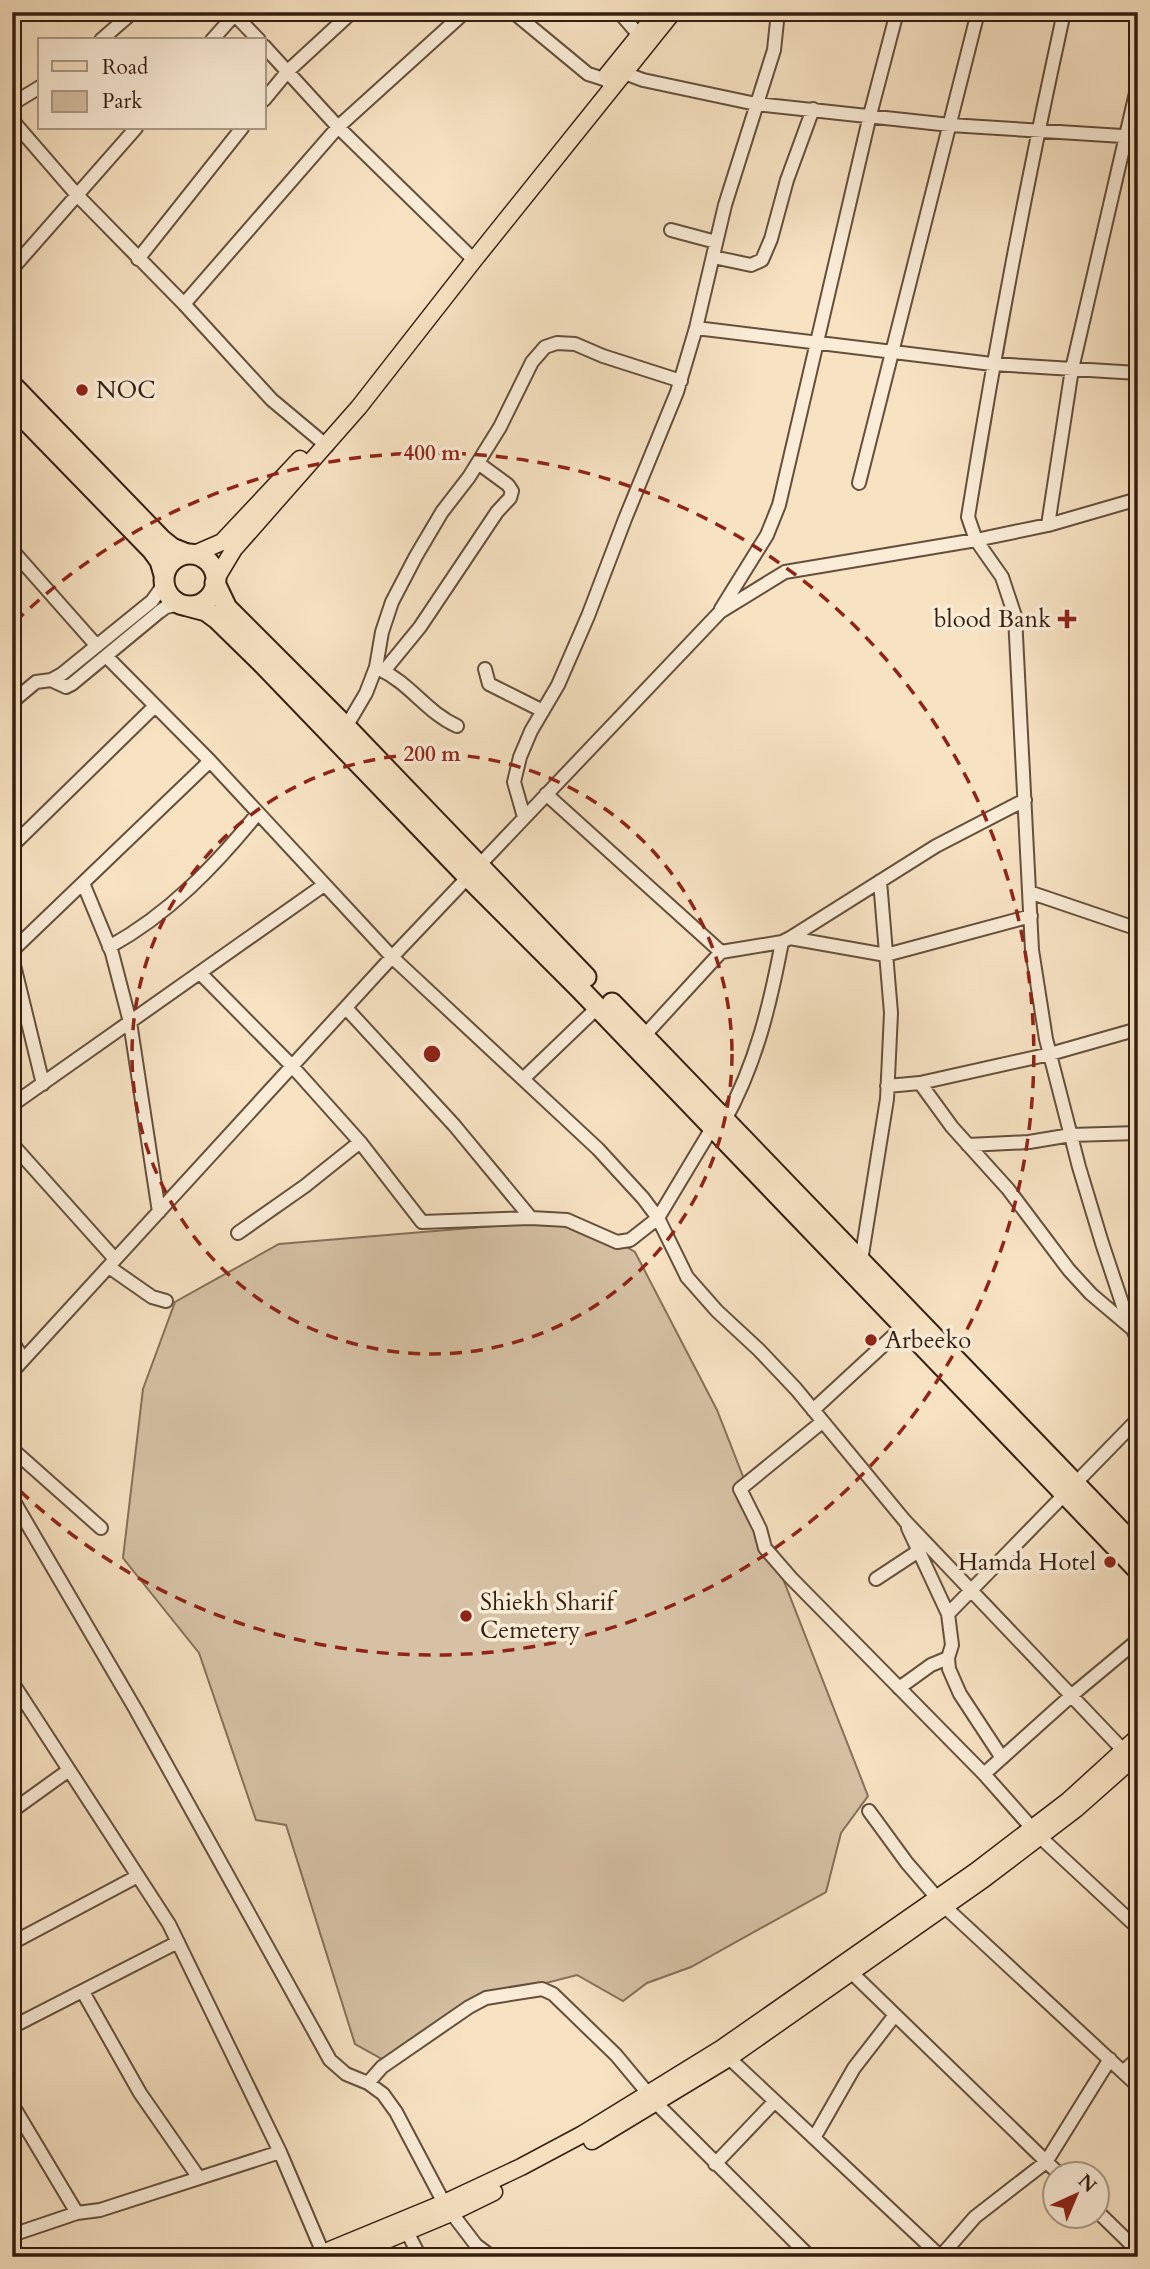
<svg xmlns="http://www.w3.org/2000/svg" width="1150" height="2269" font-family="Cardo,serif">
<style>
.green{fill:#d6c1a4;stroke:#85705a;stroke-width:2}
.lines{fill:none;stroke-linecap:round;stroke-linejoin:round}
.minor-casing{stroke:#654f3c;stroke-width:16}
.major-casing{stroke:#341e10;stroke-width:19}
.highway-casing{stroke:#341e10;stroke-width:23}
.minor{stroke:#faecd7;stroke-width:12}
.major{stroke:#f7e2c2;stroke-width:16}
.highway{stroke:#f7e2c2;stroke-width:19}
.ring{fill:none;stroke:#8f2418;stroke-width:3.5;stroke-dasharray:12 9}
.poi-dot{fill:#8f2418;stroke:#faecd7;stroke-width:2.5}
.labels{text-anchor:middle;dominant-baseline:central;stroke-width:7;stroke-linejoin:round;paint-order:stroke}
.poi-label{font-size:24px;fill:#341e10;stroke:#faecd7;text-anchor:start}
.centre{fill:#8f2418;stroke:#faecd7;stroke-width:3.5}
.ring-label{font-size:21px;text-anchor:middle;font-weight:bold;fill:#8f2418;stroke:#faecd7;stroke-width:7;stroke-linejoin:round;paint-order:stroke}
</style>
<rect width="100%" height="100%" fill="#f7e2c2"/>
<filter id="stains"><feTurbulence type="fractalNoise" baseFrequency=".00286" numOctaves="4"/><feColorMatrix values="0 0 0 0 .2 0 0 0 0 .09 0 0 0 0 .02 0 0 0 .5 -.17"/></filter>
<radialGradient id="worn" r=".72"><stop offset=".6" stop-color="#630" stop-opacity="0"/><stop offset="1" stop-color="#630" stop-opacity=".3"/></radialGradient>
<path class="green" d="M578,1219L635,1252L717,1410L868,1796L841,1833L826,1892L691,1967L647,1983L623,2001L577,1975L472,2002L382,2059L355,2044L286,1825L256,1820L199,1653L123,1558L143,1389L175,1302L279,1244Z"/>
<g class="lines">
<g class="minor-casing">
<path id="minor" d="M232,12L259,40
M513,12L588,74L604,79L613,85
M619,12L639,35
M1064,12C1027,180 995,348 968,517L976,540L1002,577L1015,616L1032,950L1046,1039L1079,1167L1102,1243L1127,1318L1138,1340
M101,40L133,12
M212,40L237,12
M264,46L338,127L474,260
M619,71L643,80L756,104L950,125L1138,137
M264,100L288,71L352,12
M12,104L40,87
M12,120L77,195L184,304L272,400L327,446
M671,230L716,242
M713,257L751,265L762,260L771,239L787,180L813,109
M138,259L242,128
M12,269L136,128
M184,304L338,127L465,12
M696,328L992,364L1138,373
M859,483L978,12
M1048,525L1072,369L1138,84
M12,550L96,645
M721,609L767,535L779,505L870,115L897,12
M106,656L210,761L392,957L598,1149L643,1198L658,1218L687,1277L717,1311L759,1350L796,1389L905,1521L1124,1751
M379,669C410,683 426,712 457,726
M485,669L489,684L543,711
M384,671L420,627L497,512L510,498L512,491L508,485L478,463
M51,680L66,687L72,684L159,612L166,607L181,604
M12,702L36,682L51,680L62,674L152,601L164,584
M346,727L366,693L376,667L382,632L392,602L416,556L442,512L469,477L500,427L532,362L545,347L557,343L575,344L603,356L681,381
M546,794L721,952L782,942L790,938L936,846L1025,800
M524,817L514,782L520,757L531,731L558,685L588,616L625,519L677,392L696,328L725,205L774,50L778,12
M12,846L155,706
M83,883L112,953L130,1022L159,1212
M1029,892L1138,929
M790,938L886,955L1031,916
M109,947C169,914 215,866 258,813
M12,951L210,761
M12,957L43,1084
M200,973L292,1066L360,1142L422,1222L531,1218L567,1220L617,1242L630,1240L658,1218L712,1128
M346,1008L454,1125L531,1218
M644,1036L721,952
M523,1079L597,1008
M920,1083L1050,1054L1138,1029
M887,1086L920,1083L952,1127L1008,1189L1069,1270L1091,1294L1130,1327
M12,1105L324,885
M725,1120C756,1064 770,1005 782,942
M12,1144L115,1259
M968,1145L1029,1142L1071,1135L1138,1133
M238,1233L305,1186L360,1142
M109,1267L152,1297L166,1301
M860,1267L887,1099L891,1013L880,881
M12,1340L23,1360
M12,1372L392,957L720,612L785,572L976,540L1048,525L1138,499
M813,1410L904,1326
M822,1422L740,1489L760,1529L765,1548L791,1578L984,1774L1039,1836L1138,1928
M12,1449L101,1528
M12,1498L136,1710L330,2060L346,2074L368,2083L383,2094L396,2112L444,2203L476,2245L492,2257
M908,1528L948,1614L952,1645L948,1658L949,1669L960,1694L1002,1758
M876,1579L917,1552
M948,1614L1138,1419
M12,1682L169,1924L280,2152L323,2253
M899,1688L931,1665L948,1658
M984,1774L1072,1695L1138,1640
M12,1811L69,1770
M869,1811L907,1863L945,1907L1138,2086
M12,1943L138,1876
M851,1972L1059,2174
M83,1992L140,2093L199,2178
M12,2027L178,1942
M729,2058L941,2257
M1123,2072L1138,2058
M368,2083L382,2067L469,2007L486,1998L542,1989L553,1994L616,2055L656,2103L810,2257
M12,2104L77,2213
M814,2138L854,2068L895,2015
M715,2164L775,2101
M1098,2212L1138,2251
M403,2224L420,2257
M12,2235L77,2213L100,2210L280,2152
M941,2256L975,2217L1046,2162L1110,2059"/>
</g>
<g class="major-casing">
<path id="major" d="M607,75L658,12
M192,555L222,542L300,459
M216,579L234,549L359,407L474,260L673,12
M592,2141L729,2058L984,1879L1076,1809L1138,1754
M313,2257L444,2203L521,2167L581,2135L722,2048L976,1871L1069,1800L1138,1737
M346,2257L451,2213L494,2192"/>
</g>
<g class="highway-casing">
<path id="highway" d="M12,385L162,540L172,548L187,554
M12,406L152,550L160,561L164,575
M164 580a26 26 0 1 1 52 0a26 26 0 1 1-52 0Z
M215,583L227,608L346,727L586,977
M187,606L206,611L217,619L261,662L469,878L579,988L1138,1570
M612,1003L1138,1549"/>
</g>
<use href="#minor" class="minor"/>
<use href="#major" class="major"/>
<use href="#highway" class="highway"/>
</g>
<g class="ring">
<circle cx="432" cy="1054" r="300"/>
<path d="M15 622A601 601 0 1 1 15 1486"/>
</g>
<g class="poi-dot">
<circle cx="82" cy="390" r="7"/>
<path d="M1063.5 608.5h7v7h7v7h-7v7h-7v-7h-7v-7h7z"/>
<circle cx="871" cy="1340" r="7"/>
<circle cx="1110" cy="1562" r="7"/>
<circle cx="466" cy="1616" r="7"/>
</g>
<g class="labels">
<g class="poi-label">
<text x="96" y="390">NOC</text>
<text x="1051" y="619" text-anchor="end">blood Bank</text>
<text x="885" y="1340">Arbeeko</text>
<text x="1096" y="1562" text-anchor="end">Hamda Hotel</text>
<text x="480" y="1602">Shiekh Sharif<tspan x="480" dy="28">Cemetery</tspan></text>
</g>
</g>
<circle cx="432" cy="1054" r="10" class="centre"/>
<g class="ring-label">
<text x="432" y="460">400 m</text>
<text x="432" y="761">200 m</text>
</g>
<rect width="1150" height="2269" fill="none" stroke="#f7e2c2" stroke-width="42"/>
<rect x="14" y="14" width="1122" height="2241" fill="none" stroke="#341e10" stroke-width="3.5"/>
<rect x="21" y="21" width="1108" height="2227" fill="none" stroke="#341e10" stroke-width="2"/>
<rect x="38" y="38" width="228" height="91" fill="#faecd7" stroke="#ab9a87" stroke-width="2"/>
<rect x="52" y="61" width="35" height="10" fill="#f7e2c2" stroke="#ab9a87" stroke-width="2"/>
<text x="102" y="74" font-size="21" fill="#341e10">Road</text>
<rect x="52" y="91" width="35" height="21" fill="#d6c1a4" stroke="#ab9a87" stroke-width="2"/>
<text x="102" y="108" font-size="21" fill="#341e10">Park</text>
<g transform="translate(1076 2195) rotate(44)"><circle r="33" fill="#faecd7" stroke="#ab9a87" stroke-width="2"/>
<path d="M0-5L12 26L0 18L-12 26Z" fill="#8f2418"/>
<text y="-10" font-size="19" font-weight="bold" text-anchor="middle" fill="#341e10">N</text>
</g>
<rect width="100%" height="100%" filter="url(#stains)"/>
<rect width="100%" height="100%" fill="url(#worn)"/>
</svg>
